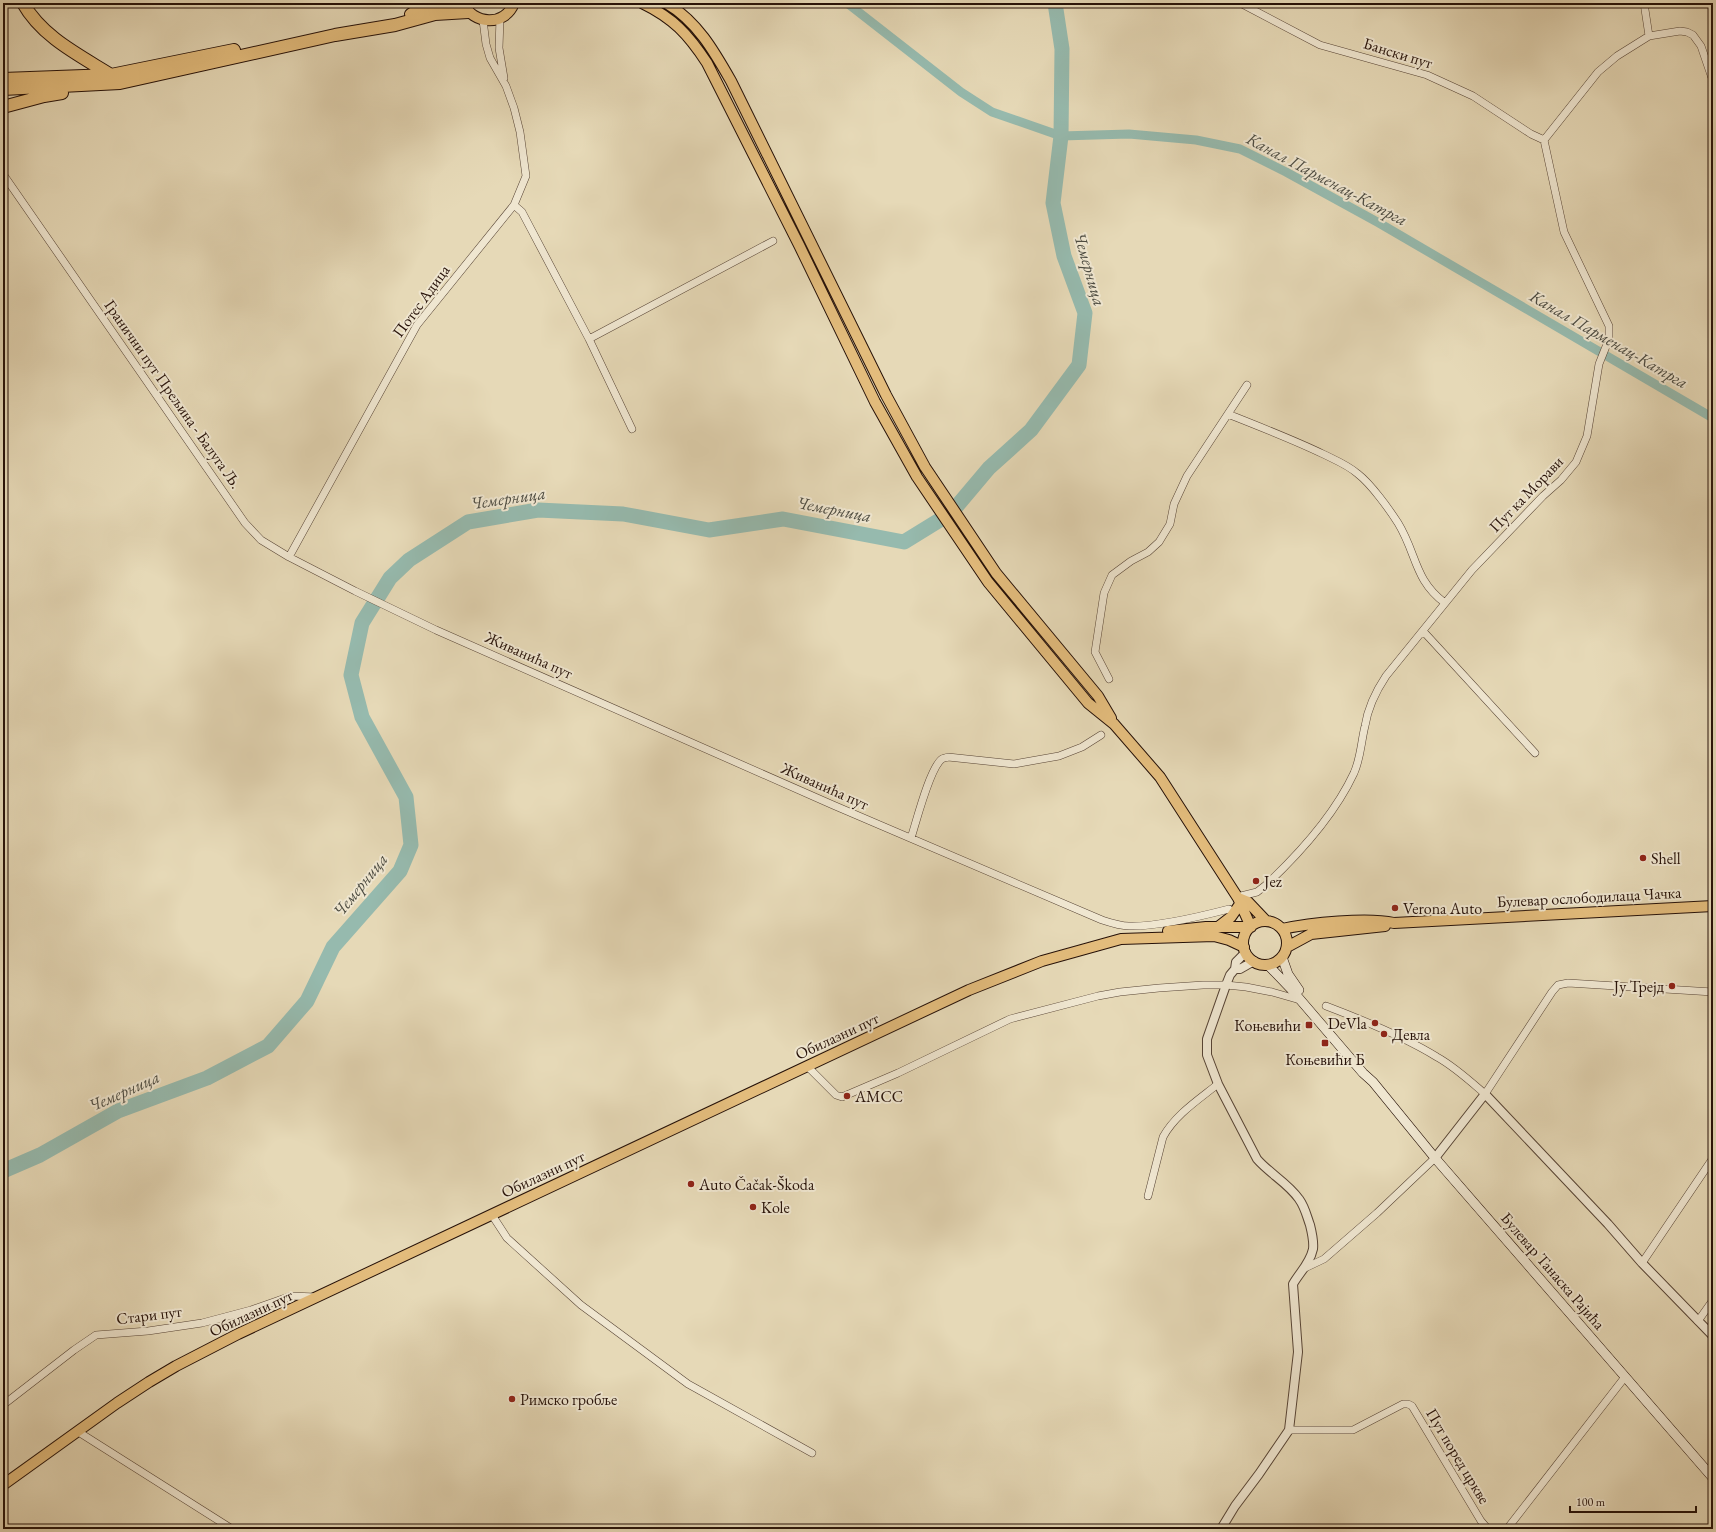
<svg xmlns="http://www.w3.org/2000/svg" width="1716" height="1532" font-family="'EB Garamond',serif">
<style>
.lines{fill:none;stroke-linecap:round;stroke-linejoin:round}
.canal{stroke:#96baae;stroke-width:9}
.river{stroke:#96baae;stroke-width:15}
.minor-casing{stroke:#564334;stroke-width:8}
.tertiary-casing{stroke:#564334;stroke-width:10}
.secondary-casing{stroke:#261108;stroke-width:10}
.primary-casing{stroke:#261108;stroke-width:12}
.motorway-casing{stroke:#261108;stroke-width:14}
.minor{stroke:#efe6d0;stroke-width:7}
.tertiary{stroke:#efe6d0;stroke-width:8}
.secondary{stroke:#efe6d0;stroke-width:9}
.primary{stroke:#e3bc7c;stroke-width:10}
.motorway{stroke:#e3bc7c;stroke-width:12}
.poi-dot{fill:#8f2418;stroke:#efe6d0;stroke-width:1.5}
.labels{text-anchor:middle;dominant-baseline:central;stroke-width:4;stroke-linejoin:round;paint-order:stroke}
.street-label{font-size:16px;fill:#261108;stroke:#efe6d0}
.poi-label{font-size:16px;fill:#261108;stroke:#efe6d0;text-anchor:start}
.water-label{font-size:17px;font-style:italic;fill:#4d4c42;stroke:#efe6d0}
</style>
<rect width="100%" height="100%" fill="#e6d9b7"/>
<filter id="stains"><feTurbulence type="fractalNoise" baseFrequency=".005" numOctaves="4"/><feColorMatrix values="0 0 0 0 .2 0 0 0 0 .09 0 0 0 0 .02 0 0 0 .5 -.17"/></filter>
<radialGradient id="worn" r=".72"><stop offset=".6" stop-color="#630" stop-opacity="0"/><stop offset="1" stop-color="#630" stop-opacity=".3"/></radialGradient>
<g class="lines">
<path class="canal" d="M847,3L961,92L992,112L1061,136L1129,134L1196,140L1240,149L1286,172L1379,223L1713,418"/>
<path class="river" d="M3,1171L40,1155L118,1111L207,1078L268,1046L307,1001L333,947L400,871L411,845L406,797L362,717L351,675L362,623L390,578L409,560L468,522L538,510L623,514L709,530L783,519L904,542L951,513L989,468L1031,430L1079,365L1085,313L1064,256L1053,203L1061,136L1062,49L1055,3"/>
<g class="minor-casing">
<path id="minor" d="M1240,3L1320,45L1427,75L1473,96L1531,134L1544,140
M1644,3L1649,36
M500,18L499,48L504,78
M3,174L245,523L261,540L289,557L355,591L436,630L833,805L1102,920C1111,923 1120,926 1129,926C1157,927 1202,916 1229,909
M514,205L522,212L589,339L632,429
M589,339L773,241
M1228,414C1260,427 1292,439 1323,454C1335,460 1348,465 1358,474C1371,484 1389,509 1398,523C1417,554 1414,580 1445,603
M289,557L417,325L514,205L526,176L520,132L514,108L506,86L490,58L486,44L483,20
M1423,631L1535,753
M1109,679L1095,652L1104,593L1112,575L1131,561L1148,552L1159,542L1170,524L1174,504L1187,476L1247,385
M911,838C916,823 930,767 942,759C943,758 946,758 948,757L1014,764L1059,756L1082,747L1101,735
M1237,897L1257,892L1266,885C1300,853 1334,816 1354,773C1361,757 1361,742 1365,726C1368,707 1376,691 1386,676L1472,570L1543,496L1561,480L1576,462L1587,436L1599,364L1609,339V326L1564,232L1544,140L1598,72L1617,56L1649,36L1680,31L1687,32L1693,35L1701,46L1713,81
M1326,1006C1363,1020 1403,1036 1437,1057C1455,1067 1470,1081 1485,1094L1552,992L1558,985L1568,983L1713,992
M807,1066L836,1095L842,1097L898,1073L1010,1019L1098,996L1120,992L1159,988L1203,985H1226L1246,987L1272,992L1300,1000
M1148,1196L1163,1137C1175,1115 1198,1100 1218,1084
M492,1215L507,1238L581,1305L688,1384L812,1453
M1642,1263L1713,1158
M1305,1268L1324,1259L1377,1213L1435,1158
M1698,1321L1713,1300
M3,1405L74,1350L96,1335L148,1331L202,1323L251,1310L291,1296L316,1297
M1289,1430H1353L1403,1404H1408L1412,1406L1481,1521L1488,1529
M77,1431L232,1529
M1507,1529L1625,1377"/>
</g>
<g class="tertiary-casing">
<path id="tertiary" d="M1235,969H1240L1254,961
M1435,1158L1485,1094L1608,1224L1642,1263L1713,1336
M1221,1529L1235,1506L1259,1474L1289,1430L1298,1352L1293,1284C1300,1272 1310,1263 1313,1249C1314,1241 1312,1233 1310,1225C1307,1217 1305,1207 1299,1199C1288,1183 1270,1174 1257,1159L1218,1084L1207,1055V1039L1226,985L1230,975L1235,969L1236,962L1246,952"/>
</g>
<g class="secondary-casing">
<path id="secondary" d="M1282,957L1288,974L1299,990
M1268,965L1291,989L1363,1073L1373,1082L1435,1158L1713,1478"/>
</g>
<g class="primary-casing">
<path id="primary" d="M463,3C473,25 505,27 514,3
M642,3C673,18 688,34 707,63L799,245L875,402L917,477L988,582L1088,703L1114,724L1160,777L1238,898L1251,927
M666,3C697,21 714,51 731,81L886,395L925,467L996,573L1098,696L1111,718
M410,14L426,3
M1238,898L1248,902L1266,921
M1243 943a22 22 0 1 1 44 0a22 22 0 1 1-44 0Z
M1218,927L1231,917L1240,904
M1282,929C1310,923 1367,917 1394,923L1713,906
M1168,931L1206,927H1250
M1287,947L1311,934L1385,926
M3,1485L117,1403L149,1382L176,1366L238,1334L969,990L1042,961L1121,939L1214,936L1229,940L1244,947"/>
</g>
<g class="motorway-casing">
<path id="motorway" d="M23,3C42,37 79,55 111,75
M424,10L437,7L444,3
M3,79L111,75L234,50
M3,89L120,83L335,35L395,25L435,14L468,12
M3,107L44,96L62,93"/>
</g>
<use href="#minor" class="minor"/>
<use href="#tertiary" class="tertiary"/>
<use href="#secondary" class="secondary"/>
<use href="#primary" class="primary"/>
<use href="#motorway" class="motorway"/>
</g>
<g class="poi-dot">
<circle cx="1643" cy="858" r="4"/>
<circle cx="1256" cy="881" r="4"/>
<circle cx="1395" cy="908" r="4"/>
<circle cx="1672" cy="986" r="4"/>
<circle cx="1375" cy="1023" r="4"/>
<rect x="1305" y="1021" width="8" height="8" rx="2"/>
<circle cx="1384" cy="1034" r="4"/>
<rect x="1321" y="1039" width="8" height="8" rx="2"/>
<circle cx="847" cy="1096" r="4"/>
<circle cx="691" cy="1184" r="4"/>
<circle cx="753" cy="1207" r="4"/>
<circle cx="512" cy="1399" r="4"/>
</g>
<g class="labels">
<g class="street-label">
<text transform="translate(1398 53) rotate(17)">Бански пут</text>
<text transform="translate(421 301) rotate(-54)">Потес Адица</text>
<text transform="translate(173 394) rotate(55)">Гранични пут Прељина - Балуга Љ.</text>
<text transform="translate(1526 494) rotate(-46)">Пут ка Морави</text>
<text transform="translate(529 655) rotate(24)">Живанића пут</text>
<text transform="translate(825 786) rotate(24)">Живанића пут</text>
<text transform="translate(1589 897) rotate(-3)">Булевар ослободилаца Чачка</text>
<text transform="translate(837 1036) rotate(-25)">Обилазни пут</text>
<text transform="translate(543 1174) rotate(-25)">Обилазни пут</text>
<text transform="translate(1553 1271) rotate(49)">Булевар Танаска Рајића</text>
<text transform="translate(251 1313) rotate(-25)">Обилазни пут</text>
<text transform="translate(149 1315) rotate(-7)">Стари пут</text>
<text transform="translate(1458 1456) rotate(59)">Пут поред цркве</text>
</g>
<g class="poi-label">
<text x="1651" y="858">Shell</text>
<text x="1264" y="881">Jez</text>
<text x="1403" y="908">Verona Auto</text>
<text x="1664" y="986" text-anchor="end">Ју Трејд</text>
<text x="1367" y="1023" text-anchor="end">DeVla</text>
<text x="1301" y="1025" text-anchor="end">Коњевићи</text>
<text x="1392" y="1034">Девла</text>
<text x="1325" y="1059" text-anchor="middle">Коњевићи Б</text>
<text x="855" y="1096">АМСС</text>
<text x="699" y="1184">Auto Čačak-Škoda</text>
<text x="761" y="1207">Kole</text>
<text x="520" y="1399">Римско гробље</text>
</g>
<g class="water-label">
<text transform="translate(1327 179) rotate(28)">Канал Парменац-Катрга</text>
<text transform="translate(1090 269) rotate(74)">Чемерница</text>
<text transform="translate(1609 339) rotate(30)">Канал Парменац-Катрга</text>
<text transform="translate(508 498) rotate(-8)">Чемерница</text>
<text transform="translate(834 509) rotate(11)">Чемерница</text>
<text transform="translate(360 885) rotate(-51)">Чемерница</text>
<text transform="translate(124 1091) rotate(-24)">Чемерница</text>
</g>
</g>
<rect width="1716" height="1532" fill="none" stroke="#e6d9b7" stroke-width="16"/>
<rect x="4" y="4" width="1708" height="1524" fill="none" stroke="#261108" stroke-width="2"/>
<rect x="8" y="8" width="1700" height="1516" fill="none" stroke="#261108"/>
<path d="M1570 1506v6h126v-6" fill="none" stroke="#261108" stroke-width="2"/>
<text x="1576" y="1506" font-size="12" fill="#261108" stroke="#efe6d0" stroke-width="3" paint-order="stroke">100 m</text>
<rect width="100%" height="100%" filter="url(#stains)"/>
<rect width="100%" height="100%" fill="url(#worn)"/>
</svg>
